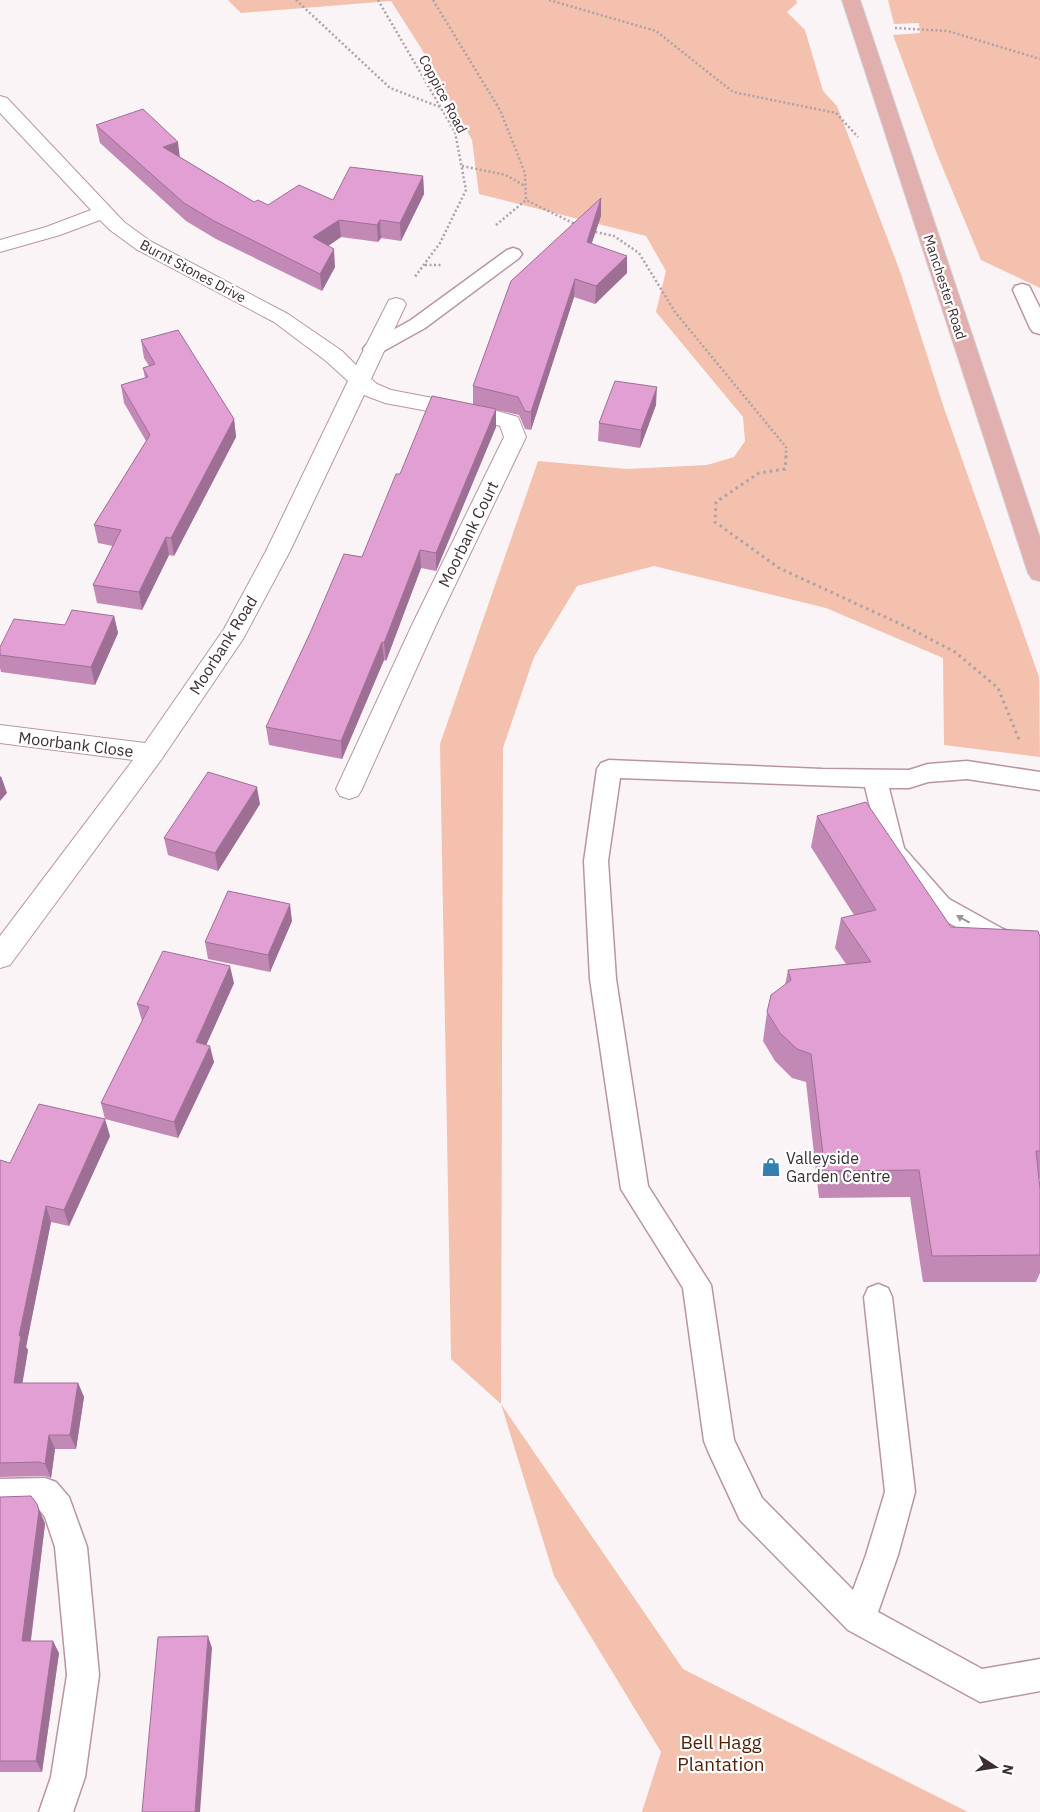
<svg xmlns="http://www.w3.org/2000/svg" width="1040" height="1812" font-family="'IBM Plex Sans',sans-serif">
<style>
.green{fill:#f3c1ad}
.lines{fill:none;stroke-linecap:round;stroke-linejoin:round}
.service-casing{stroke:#b896a1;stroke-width:3}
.minor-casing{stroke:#b896a1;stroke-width:2}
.primary-casing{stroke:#d4d1d2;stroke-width:2}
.path-far1{stroke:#aca2a6;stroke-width:2.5;stroke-dasharray:2 2.5;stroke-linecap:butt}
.path{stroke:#aca2a6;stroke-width:3;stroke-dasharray:2.5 4;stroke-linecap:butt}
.service{fill:#fff;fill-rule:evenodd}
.minor{fill:#fff;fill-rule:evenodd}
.primary{fill:#e2afaf;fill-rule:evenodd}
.wall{fill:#c289b6}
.shaded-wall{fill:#9e6f94}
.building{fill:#e29fd4;stroke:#9e6f94}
.oneway{fill:#9d9698}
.labels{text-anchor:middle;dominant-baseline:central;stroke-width:4.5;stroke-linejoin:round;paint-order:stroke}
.far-street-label{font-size:14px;fill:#3b2d32;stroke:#fff}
.street-label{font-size:16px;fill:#3b2d32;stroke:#fff}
.poi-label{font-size:16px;fill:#3b2d32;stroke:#fff;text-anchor:start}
.near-park-label{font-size:19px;fill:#501f06;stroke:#fff}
</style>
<rect width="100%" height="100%" fill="#fbf4f6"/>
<path class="green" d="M228,0H796L797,3L787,12L805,30L823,91L837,106L901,274L944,408L1039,677L1040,757L944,745L943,658L826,608L654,566L577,586L534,657L503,748L501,1404L683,1669L968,1812H642L661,1752L554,1576L501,1404L451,1359L440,744L538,461L627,469L707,465L734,457L745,441L743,417L656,312L666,271L646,236L479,194L472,140L421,48L391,1L241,13Z
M888,0H1040V288L981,260L937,154L893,35L920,33L919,23L894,24Z"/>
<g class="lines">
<g class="service-casing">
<path id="service" d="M513,248L519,250L522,254L519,258L425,328L380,353L373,355L366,353L363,349L366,345L411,320L507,250Z
M1022,284L1029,286L1040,308V334L1033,332L1030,328L1013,290L1015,286Z
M609,760L822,769L909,770L928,764L967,761L1040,772V790L967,779L928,782L909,788H889L904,848L949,899L1003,929L1040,942V962L985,943L931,913L881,851L865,787L620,778L608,861L616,979L648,1186L711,1285L734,1440L762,1498L853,1590L866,1555L885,1492L864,1297L868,1288L878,1284L888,1288L892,1297L915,1492L898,1555L878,1612L982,1669L1040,1659V1691L980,1702L848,1630L740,1520L708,1451L704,1441L683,1288L621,1189L590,979L584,861L597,769L601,763Z
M45,1478L56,1482L69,1497L87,1547L99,1675L85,1777L73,1812H39L51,1777L67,1675L55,1547L45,1517L38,1508L0,1509V1479Z"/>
</g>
<g class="minor-casing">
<path id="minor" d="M0,96L7,98L124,222L150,241L288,314L342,351L356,365L389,300L396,298L403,300L406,304L371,379L377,384L391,390L490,409L518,417L526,437L436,625L362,789L358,796L349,799L340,796L336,789L412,625L504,437L500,426L487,422L385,403L364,395L290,551L243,639L161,760L10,965L0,968V936L133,760L0,743V725L145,743L224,629L266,551L348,381L326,361L274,322L136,249L110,230L100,220L60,235L0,252V240L46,227L91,210L0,113Z"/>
</g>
<g class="primary-casing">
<path id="primary" d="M842,0H860L1040,538V581L1032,579L1028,573Z"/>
</g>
<path class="path-far1" d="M296,0L390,88L440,107
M378,0L455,132L466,190L440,243L414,278
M433,0L500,110L525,173L526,200
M549,0L656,31L733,92L836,113L858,137
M895,28L948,31L1040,59
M462,166L506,175L525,186
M496,225L526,200L577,225
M591,231L614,236L639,253L675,312L786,447V457
M425,265H441"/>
<path class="path" d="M786,456L785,469L759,473L716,502L715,522L779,568L911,629L955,652L998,688L1020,742"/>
<use href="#service" class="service"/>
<use href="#minor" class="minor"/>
<use href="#primary" class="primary"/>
</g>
<path class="wall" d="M96,125L180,157L254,202L268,205L333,200L423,176L424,194L401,241L381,238L378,242L341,237L328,246L335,267L322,291L216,239L186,221L100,143Z
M601,216L592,243L627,273L595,304L574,297L531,430L525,429L519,415L496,410V427L436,571L421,568L386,661L384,660L342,759L269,745L266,727L362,557L400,474L473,404V386Z
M141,340L234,419L236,437L174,556L169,555L142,610L97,603L93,585L113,546L98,543L94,525L146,441L124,403L121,385L145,378L143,368L149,366L144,358Z
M656,405L640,448L598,441L599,423Z
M114,616L118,633L95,685L1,672L0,668V647L65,625Z
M260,804L218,871L168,855L164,838Z
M817,816L951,927L1040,937V1179H1039L1040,1189V1273L1036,1282H923L910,1197L819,1198L806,1082L792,1078L775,1061L763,1041L767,1012L785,985L788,970L846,964L835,948L841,918L854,915L811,847Z
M292,921L270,972L208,959L205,942Z
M234,983L206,1045L214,1062L178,1138L105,1119L101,1103L142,1021L137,1004Z
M110,1136L69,1226L51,1222L26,1347L28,1350L22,1383H78L84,1397L76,1449H55L51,1478L45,1476L0,1477V1160L10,1163Z
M0,1497L43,1518L45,1524L31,1641L59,1653L42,1772H0Z"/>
<path class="shaded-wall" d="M178,142L180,159L163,147Z
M423,176L424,194L401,241L400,223Z
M601,198V216L586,259L587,242Z
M339,220L341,237L315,255L313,237Z
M380,220L381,238L378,242L377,225Z
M334,249L335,267L322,291L320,274Z
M627,256V273L595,304L596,286Z
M575,279L574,297L531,430V412Z
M657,387L656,405L640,448L641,430Z
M496,409V427L436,571V553Z
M234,419L236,437L174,556L171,538Z
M166,537L169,555L142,610L139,592Z
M420,550L421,568L386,661L384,643Z
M114,616L118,633L95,685L91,667Z
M382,642L384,660L342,759L341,741Z
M1,776L7,793L0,801V777Z
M257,787L260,804L218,871L215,853Z
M290,904L292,921L270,972L268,955Z
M230,966L234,983L200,1059L196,1042Z
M210,1046L214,1062L178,1138L174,1122Z
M105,1119L110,1136L69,1226L64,1210Z
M46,1206L51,1222L26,1347L28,1350L20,1398L14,1383L19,1336Z
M78,1383L84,1397L76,1449L70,1435Z
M49,1435L55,1449L51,1478L45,1464Z
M37,1504L45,1524L29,1653L22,1641Z
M208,1636L212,1648L200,1812H195Z
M53,1641L59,1653L42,1772L36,1761Z"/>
<path class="building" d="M143,109L178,142L163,147L254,202L258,200L268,205L299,185L333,200L350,167L423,176L400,223L380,220L377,225L339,220L313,237L334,249L320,274L214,221L184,203L96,125Z
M601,198L587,242L627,256L596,286L575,279L531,412L525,411L518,397L473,386L511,281Z
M178,330L234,419L171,538L166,537L139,592L93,585L121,530L94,525L150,435L121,385L148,377L143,368L155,364L141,340Z
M615,381L657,387L641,430L599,423Z
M432,396L496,409L436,553L420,550L384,643L382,642L341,741L266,727L311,631L344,554L362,557L396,474H400Z
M72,610L114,616L91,667L0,655V647L14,619L65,625Z
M208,772L257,787L215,853L164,838Z
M866,802L951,927L1038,931L1040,937V1151H1036L1040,1189V1255L932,1256L919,1170L825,1171L811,1054L797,1049L780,1033L767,1012L771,995L791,980L788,970L871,962L841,918L876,910L817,816Z
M228,891L290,904L268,955L205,942Z
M163,951L230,966L196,1042L210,1046L174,1122L101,1103L149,1007L137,1004Z
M39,1104L105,1119L64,1210L46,1206L19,1336L21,1335L14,1383H78L70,1435H49L45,1464L39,1462L0,1463V1160L10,1163Z
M31,1496L37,1504L39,1511L22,1641H53L36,1761H0V1497Z
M208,1636L195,1812H142L158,1637Z"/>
<defs><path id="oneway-solid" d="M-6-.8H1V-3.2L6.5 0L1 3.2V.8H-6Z" transform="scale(1.25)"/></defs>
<use class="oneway" href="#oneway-solid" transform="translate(963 919) rotate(-151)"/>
<defs>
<g id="shop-bare" transform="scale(1.5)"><path d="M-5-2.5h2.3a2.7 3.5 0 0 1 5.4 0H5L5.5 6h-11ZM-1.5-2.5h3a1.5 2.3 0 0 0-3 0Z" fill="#337fb2" stroke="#fff" stroke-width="2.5" paint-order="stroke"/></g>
</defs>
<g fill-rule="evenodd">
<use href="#shop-bare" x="771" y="1167"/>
</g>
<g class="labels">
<g class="far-street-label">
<text transform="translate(443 94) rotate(62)">Coppice Road</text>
<text transform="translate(193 271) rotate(28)">Burnt Stones Drive</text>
<text transform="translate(945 287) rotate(72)">Manchester Road</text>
</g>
<g class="street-label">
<text transform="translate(468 534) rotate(-64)">Moorbank Court</text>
<text transform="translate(223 645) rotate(-58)">Moorbank Road</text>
<text transform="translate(76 744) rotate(7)">Moorbank Close</text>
</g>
<g class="poi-label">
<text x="786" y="1158">Valleyside<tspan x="786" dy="18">Garden Centre</tspan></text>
</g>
<g class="near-park-label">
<text x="721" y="1742">Bell Hagg<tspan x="721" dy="22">Plantation</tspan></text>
</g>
</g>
<g transform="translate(995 1767) rotate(102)" stroke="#ffffff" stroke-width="4" paint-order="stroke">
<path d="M0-4L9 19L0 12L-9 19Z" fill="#3b2d32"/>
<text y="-8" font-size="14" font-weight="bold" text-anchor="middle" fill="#3b2d32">N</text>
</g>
</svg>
